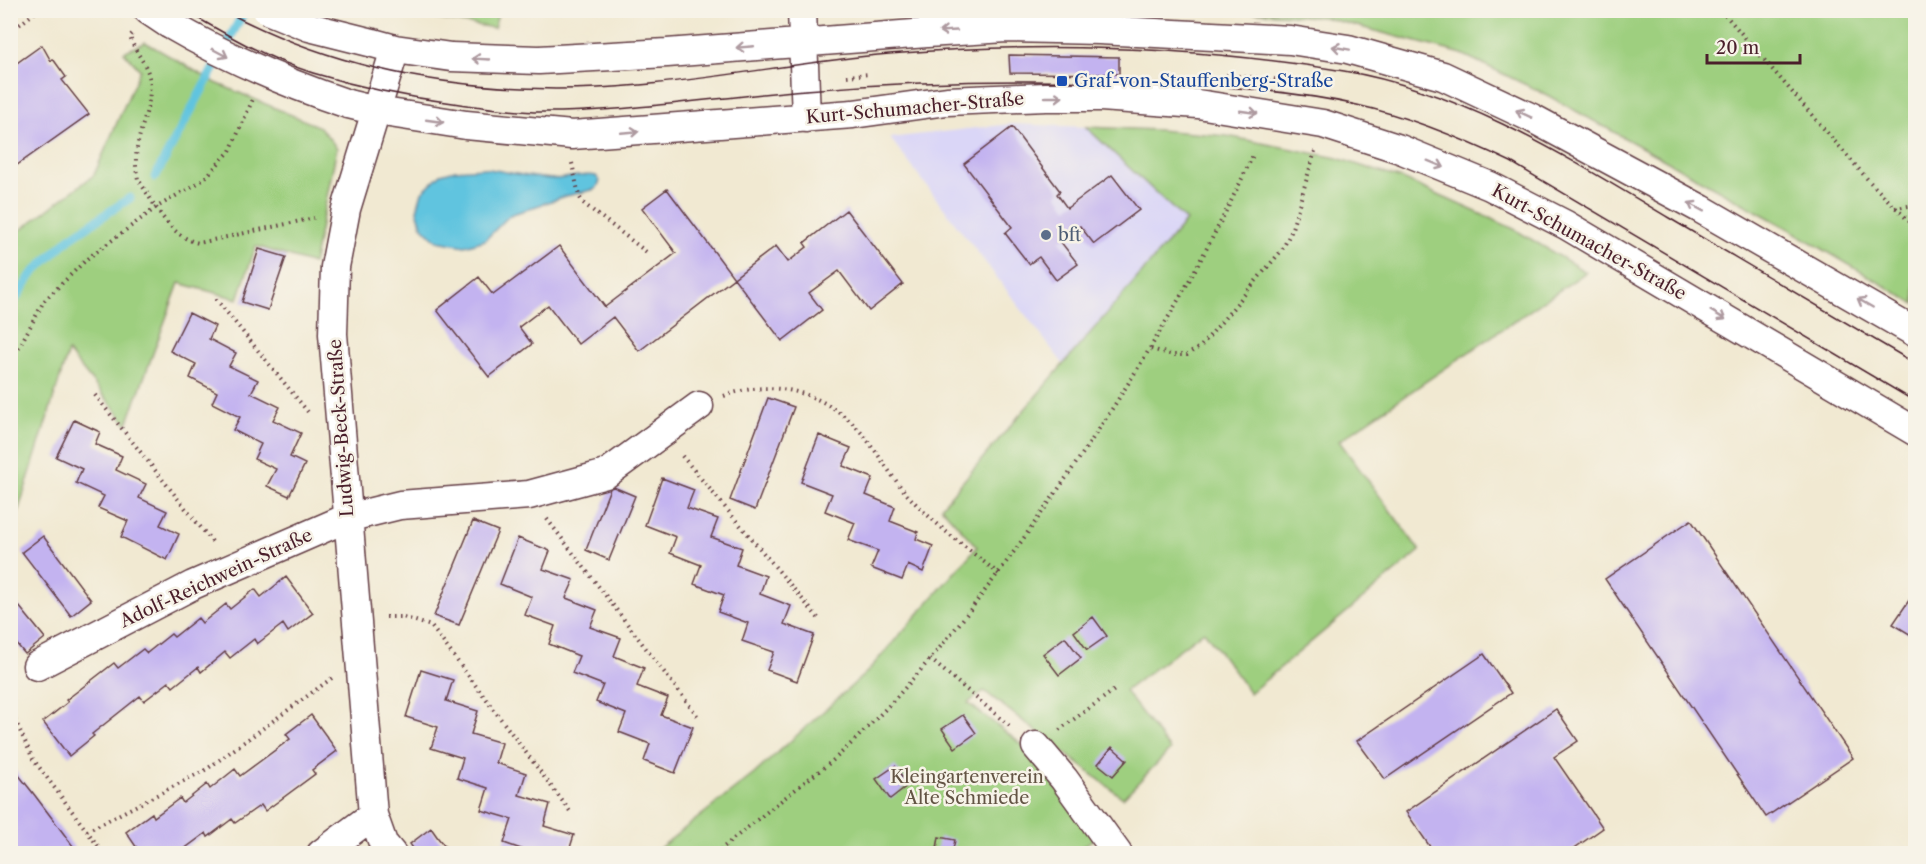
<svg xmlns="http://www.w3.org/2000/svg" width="1926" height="864" font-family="'Libre Caslon Text',serif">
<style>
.built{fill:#dad6f7}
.green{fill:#9ecf7f;stroke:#747755;stroke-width:1.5}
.water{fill:#61c4df;stroke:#567285;stroke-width:1.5}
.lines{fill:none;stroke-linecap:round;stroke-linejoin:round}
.stream{stroke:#61c4df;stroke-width:9}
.building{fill:#c3b3f0}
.street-casing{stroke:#633d44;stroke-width:31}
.path{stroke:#633d44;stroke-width:4;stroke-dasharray:1.5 4.5;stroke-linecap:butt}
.street{stroke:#fff;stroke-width:28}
.tram{stroke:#4a1f2b;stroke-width:1.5}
.street-bridge-casing{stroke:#633d44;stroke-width:31;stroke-linecap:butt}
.street-bridge{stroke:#fff;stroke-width:28}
.oneway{stroke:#ae9aa0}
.transit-dot{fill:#1a4fb4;stroke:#f7f3e8;stroke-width:2}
.service-dot{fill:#5c6f8a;stroke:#f7f3e8;stroke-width:2}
.labels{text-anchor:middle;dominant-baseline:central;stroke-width:5;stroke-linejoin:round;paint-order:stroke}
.transit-label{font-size:18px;fill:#164399;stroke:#f7f3e8;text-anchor:start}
.street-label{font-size:18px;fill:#4a1f2b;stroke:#f7f3e8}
.service-label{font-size:18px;fill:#4e5e75;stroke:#f7f3e8;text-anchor:start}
.park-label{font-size:18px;fill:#635444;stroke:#f7f3e8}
</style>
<rect width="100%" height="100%" fill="#f7f3e8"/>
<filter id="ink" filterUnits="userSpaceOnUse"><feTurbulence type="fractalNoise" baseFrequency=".0167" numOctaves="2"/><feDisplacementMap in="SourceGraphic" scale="12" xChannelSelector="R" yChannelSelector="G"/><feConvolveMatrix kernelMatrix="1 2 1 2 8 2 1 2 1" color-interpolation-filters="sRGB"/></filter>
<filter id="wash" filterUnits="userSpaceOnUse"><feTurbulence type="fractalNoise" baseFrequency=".008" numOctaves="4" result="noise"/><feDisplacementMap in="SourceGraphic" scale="24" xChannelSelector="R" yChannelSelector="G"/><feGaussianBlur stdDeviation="1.35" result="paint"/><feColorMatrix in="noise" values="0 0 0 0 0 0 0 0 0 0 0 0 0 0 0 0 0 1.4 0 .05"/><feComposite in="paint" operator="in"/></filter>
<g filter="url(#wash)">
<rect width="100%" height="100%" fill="#f1e9d2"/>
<path class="built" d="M1011,124L1086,127L1186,221L1064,365L890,138Z"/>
<path class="green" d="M388,11H499L494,28Z
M1229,11H1915V304L1789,229L1547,95L1462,54L1323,17Z
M145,42L216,83L320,127L337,148L313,264L256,246L238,299L179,283L127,424L68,352L11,534V243L14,235L94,175L140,70L124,52Z
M1086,127L1158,130L1227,136L1337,158L1405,180L1514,229L1586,272L1339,441L1420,551L1250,693L1204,631L1125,691L1170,750L1123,798L984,691L968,703L1025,747L1096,837L1074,853L652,854L754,774L867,672L977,547L941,507L1186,221Z"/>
<path class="water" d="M484,168C508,172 530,178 554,179C568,179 582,173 596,176L600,181L596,189L566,196L510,215L485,240L465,246L437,241L422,226L417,210L422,192L441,174L455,170Z"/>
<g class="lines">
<path class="stream" d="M155,177L245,10
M10,307L32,274L70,238L130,198"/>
</g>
<g id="blocks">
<path class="building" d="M42,45L51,61L53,59L66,77L62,80L89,114L10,170V68Z
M1009,55L1119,57V74L1010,73Z
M1012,127L1060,191L1057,194L1067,208L1112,175L1139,210L1094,244L1080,226L1060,241L1078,264L1056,280L1039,257L1029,264L1005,233L1012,227L964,164Z
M667,189L734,278L639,351L613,317L578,344L548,305L519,327L532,344L489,377L437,310L479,277L493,295L559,246L605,307L676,253L642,208Z
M846,210L903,284L869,311L839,271L809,293L822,310L782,341L734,278L776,246L788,262L807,247L804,243Z
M259,249L286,257L268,310L242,302Z
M189,313L215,326L209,339L236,353L229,366L258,380L251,393L280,407L273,420L301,433L290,457L305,464L289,496L267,486L276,469L254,459L261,444L233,430L240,417L212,403L217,392L190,378L196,364L170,351Z
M768,398L794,407L755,510L730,500Z
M74,420L100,432L95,444L122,456L116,470L146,484L139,498L167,511L160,525L179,534L167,560L121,537L128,521L98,508L104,496L76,483L82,469L56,457Z
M819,435L851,448L843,466L873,478L866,495L895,507L890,521L918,532L916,539L933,546L923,572L908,565L902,580L871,568L878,551L848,540L855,523L825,511L832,494L801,482Z
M662,478L694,490L687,508L718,519L711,537L742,548L736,565L766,576L760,594L791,606L784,624L814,635L797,681L767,670L774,652L742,641L748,623L718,612L724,595L694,584L701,565L670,553L676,537L645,525Z
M611,486L635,496L609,560L586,550Z
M1691,520L1853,758L1766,817L1605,579Z
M473,521L498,531L459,625L434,616Z
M43,536L91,600L71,616L22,552Z
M518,538L550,551L543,569L574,580L566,598L597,610L590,627L621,638L614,656L644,668L637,686L668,698L661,715L693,727L675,773L644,761L650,744L619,732L626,714L596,702L603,685L572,673L579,656L549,644L555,626L525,615L532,597L500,584Z
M286,577L313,613L288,632L283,624L257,644L254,639L230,658L225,652L201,672L198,667L173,687L169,682L144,701L140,696L92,734L94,736L69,756L43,722L68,702L66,700L114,663L118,668L143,649L147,653L171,634L174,637L198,618L202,623L226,604L230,609L255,589L261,597Z
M1916,590V638L1893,624Z
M10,595L45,638L25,654L10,636Z
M1093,617L1107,636L1087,650L1074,632Z
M1065,637L1081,658L1059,675L1043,654Z
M1484,654L1511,693L1385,779L1357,741Z
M421,670L453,680L446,701L478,711L471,734L502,743L496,763L526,773L519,795L550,804L544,826L574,835L568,854H535L504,843L512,819L481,810L488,788L457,778L463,758L431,748L438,727L406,717Z
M1556,709L1578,741L1554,757L1603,828L1566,854H1435L1406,812Z
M311,715L337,751L312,770L315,774L265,811L261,805L235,823L232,819L208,837L206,833L180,852L177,849L170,854H141L126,832L152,813L154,817L180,798L183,803L207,784L210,789L235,769L240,776L290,739L286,734Z
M963,715L976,733L955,748L942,729Z
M1112,747L1127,760L1113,776L1098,764Z
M10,764L33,793L79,854H13L10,850Z
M895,766L908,785L890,799L876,779Z
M431,828L438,838L451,854H417L410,844Z
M939,837L955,840L952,854H936Z"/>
</g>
</g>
<g filter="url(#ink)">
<use href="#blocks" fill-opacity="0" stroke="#633d44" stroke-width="1.5"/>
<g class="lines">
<g class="street-casing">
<path id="street" d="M148,10L169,24
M802,10L806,118
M373,43L395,49L451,57L539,60L667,53L927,33L1006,28L1099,30L1290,40L1348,49L1443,76L1532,118L1701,209L1916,333
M348,104L377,111L466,125L572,135L853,114L947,101L1046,97H1101L1198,104L1323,124L1400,149L1490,186L1566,225L1916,432
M37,666L193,585L347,518L400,505L529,495L606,474L699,406
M1036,746L1064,779L1118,854
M321,854L373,815
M392,854L383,843L373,815L333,334L335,267L346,209L395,49"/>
</g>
<path class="path" d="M1721,10L1870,182L1916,228
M10,32L38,10
M132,34L130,36C134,53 149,64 150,83C152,116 129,142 138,179C154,203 169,237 199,243L314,218
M1226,75L1284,80
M847,76L870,74
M572,163L579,196L583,203L649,254
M1895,208L1916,205
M216,299L308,412
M1151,349L1173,355H1187L1201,346L1282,250L1291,232L1315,151
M10,364L44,301L88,258L157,207L203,180L230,151L253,99
M95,395L214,544
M724,396C772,378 824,392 858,429C876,449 888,472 905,492C932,523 967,548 999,574
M682,456L819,619
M547,519L700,719
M386,617H403L431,626L572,814
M930,659L1012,728
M10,709L33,759L104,854
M1059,730L1116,689
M87,831L207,769L332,678
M715,854C742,832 769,810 796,789C810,777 826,767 839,755C920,680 987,591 1050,501C1127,391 1197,277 1253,155"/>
<use href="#street" class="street"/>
<path class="tram" d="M184,10C225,34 268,59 313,73C359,87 405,97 453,103C480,107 507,111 534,112C625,113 716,97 806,90C915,81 1024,79 1134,83C1208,85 1284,89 1357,105C1411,117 1461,138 1511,162L1916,402
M223,10C352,79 496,98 640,85C723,78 805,61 889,54C1040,42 1194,46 1344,71C1463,91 1567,157 1669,218C1751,266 1833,315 1916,364"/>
<g class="street-bridge-casing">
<path id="street-bridge" d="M267,10L309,27L373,43
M169,24C227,58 285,83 348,104"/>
</g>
<use href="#street-bridge" class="street-bridge"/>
</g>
<defs><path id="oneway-shaft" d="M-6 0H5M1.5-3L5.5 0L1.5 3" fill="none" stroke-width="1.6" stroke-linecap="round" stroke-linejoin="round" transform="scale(1.5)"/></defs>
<g class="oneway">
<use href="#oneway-shaft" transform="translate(948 31) rotate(177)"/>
<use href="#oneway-shaft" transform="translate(745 47) rotate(175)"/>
<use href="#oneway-shaft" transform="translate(1341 48) rotate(-170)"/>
<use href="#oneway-shaft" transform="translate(220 53) rotate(28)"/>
<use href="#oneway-shaft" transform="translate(481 59) rotate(-177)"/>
<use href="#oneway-shaft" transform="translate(1054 97)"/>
<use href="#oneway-shaft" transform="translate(1249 112) rotate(8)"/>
<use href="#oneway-shaft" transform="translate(1524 114) rotate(-155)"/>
<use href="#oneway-shaft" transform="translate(435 121) rotate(8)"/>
<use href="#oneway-shaft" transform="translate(630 132) rotate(-5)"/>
<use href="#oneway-shaft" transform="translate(1436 164) rotate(22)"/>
<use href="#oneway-shaft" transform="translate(1696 207) rotate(-151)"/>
<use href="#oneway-shaft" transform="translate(1865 303) rotate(-150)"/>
<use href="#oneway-shaft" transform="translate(1718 315) rotate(31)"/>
</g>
</g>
<rect class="transit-dot" x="1056" y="75" width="12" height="12" rx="3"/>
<circle class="service-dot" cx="1046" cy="235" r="6"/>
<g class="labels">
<g class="transit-label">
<text x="1074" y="81">Graf-von-Stauffenberg-Straße</text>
</g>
<g class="street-label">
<text transform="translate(915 108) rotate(-5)">Kurt-Schumacher-Straße</text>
<text transform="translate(1589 242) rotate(29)">Kurt-Schumacher-Straße</text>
<text transform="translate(341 428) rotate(-94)">Ludwig-Beck-Straße</text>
<text transform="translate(216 578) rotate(-25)">Adolf-Reichwein-Straße</text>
</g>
<g class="service-label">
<text x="1058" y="235">bft</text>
</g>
<g class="park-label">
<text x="967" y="777">Kleingartenverein<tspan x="967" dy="21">Alte Schmiede</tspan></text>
</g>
</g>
<rect width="1926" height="864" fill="none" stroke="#f7f3e8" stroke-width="36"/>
<path d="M1707 54v9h93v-9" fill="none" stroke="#4a1f2b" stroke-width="3"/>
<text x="1716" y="54" font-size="18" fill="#4a1f2b" stroke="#f7f3e8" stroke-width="4.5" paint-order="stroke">20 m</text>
</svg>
